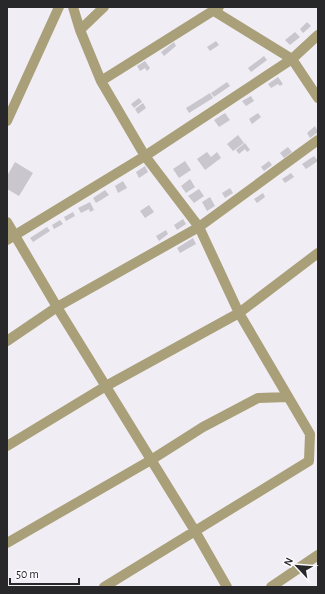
<svg xmlns="http://www.w3.org/2000/svg" width="325" height="594" font-family="'Alegreya Sans',sans-serif">
<style>
.building{fill:#c9c6ce}
.lines{fill:none;stroke-linecap:round;stroke-linejoin:round}
.minor{stroke:#a9a079;stroke-width:10}
</style>
<rect width="100%" height="100%" fill="#f0edf5"/>
<path class="building" d="M307,22L311,26L303,33L300,29Z
M295,32L300,37L290,45L285,40Z
M216,41L219,45L210,51L207,47Z
M174,42L176,46L164,56L161,52Z
M264,56L267,60L251,72L248,68Z
M145,61L150,68L147,71L145,68L140,71L137,66Z
M278,77L283,84L280,86L278,84L271,88L268,84Z
M227,82L230,86L214,97L211,93Z
M210,93L213,98L189,113L186,108Z
M251,96L254,101L246,106L242,101Z
M139,98L142,102L134,108L131,104Z
M143,103L146,108L138,114L135,109Z
M225,113L230,120L219,127L214,120Z
M258,113L261,117L252,124L249,119Z
M315,126L318,132L310,138L307,133Z
M238,135L244,143L233,151L227,144Z
M245,143L250,150L247,152L245,149L239,154L236,150Z
M288,147L292,152L284,158L280,153Z
M207,152L211,157L217,152L221,158L205,170L197,159Z
M314,156L318,161L306,169L302,164Z
M185,161L191,170L179,178L173,169Z
M269,161L272,165L264,171L261,167Z
M15,162L33,173L19,196L7,189V176Z
M145,166L148,172L139,178L136,172Z
M291,173L294,177L285,183L282,179Z
M190,179L195,187L186,193L181,186Z
M123,181L127,188L118,193L115,186Z
M230,188L233,193L225,198L222,193Z
M199,189L204,196L194,203L188,196Z
M105,190L109,195L96,203L93,198Z
M263,193L265,197L257,203L254,199Z
M210,197L215,206L207,211L202,202Z
M90,202L94,210L90,212L89,209L81,213L78,208Z
M149,205L154,212L145,218L140,211Z
M73,212L75,216L66,221L64,217Z
M183,219L186,224L177,230L174,225Z
M60,220L63,224L54,229L52,225Z
M47,227L50,231L33,242L30,238Z
M166,230L168,234L159,241L156,236Z
M193,238L196,244L180,253L177,248Z"/>
<g class="lines">
<path class="minor" d="M73,7L80,30L101,81L145,156L199,227L239,313L310,434L309,461L104,587
M214,11L292,59L318,98
M80,30L104,7
M101,81L219,7
M7,121L59,7
M7,222L57,307L195,531L227,587
M7,240L145,156L292,59L318,35
M7,341L57,307L199,227L318,140
M7,446L106,386L239,313L318,253
M7,543L151,460L203,427L258,398L288,397
M271,587L318,555"/>
</g>
<rect width="325" height="594" fill="none" stroke="#28272a" stroke-width="16"/>
<g transform="translate(297 566) rotate(296)" stroke="#fdfbff" stroke-width="3" paint-order="stroke">
<path d="M0-3L7 15L0 10L-7 15Z" fill="#28272a"/>
<text y="-6" font-size="11" font-weight="bold" text-anchor="middle" fill="#28272a">N</text>
</g>
<path d="M10 578v6h69v-6" fill="none" stroke="#28272a" stroke-width="2"/>
<text x="16" y="578" font-size="12" fill="#28272a" stroke="#fdfbff" stroke-width="3" paint-order="stroke">50 m</text>
</svg>
